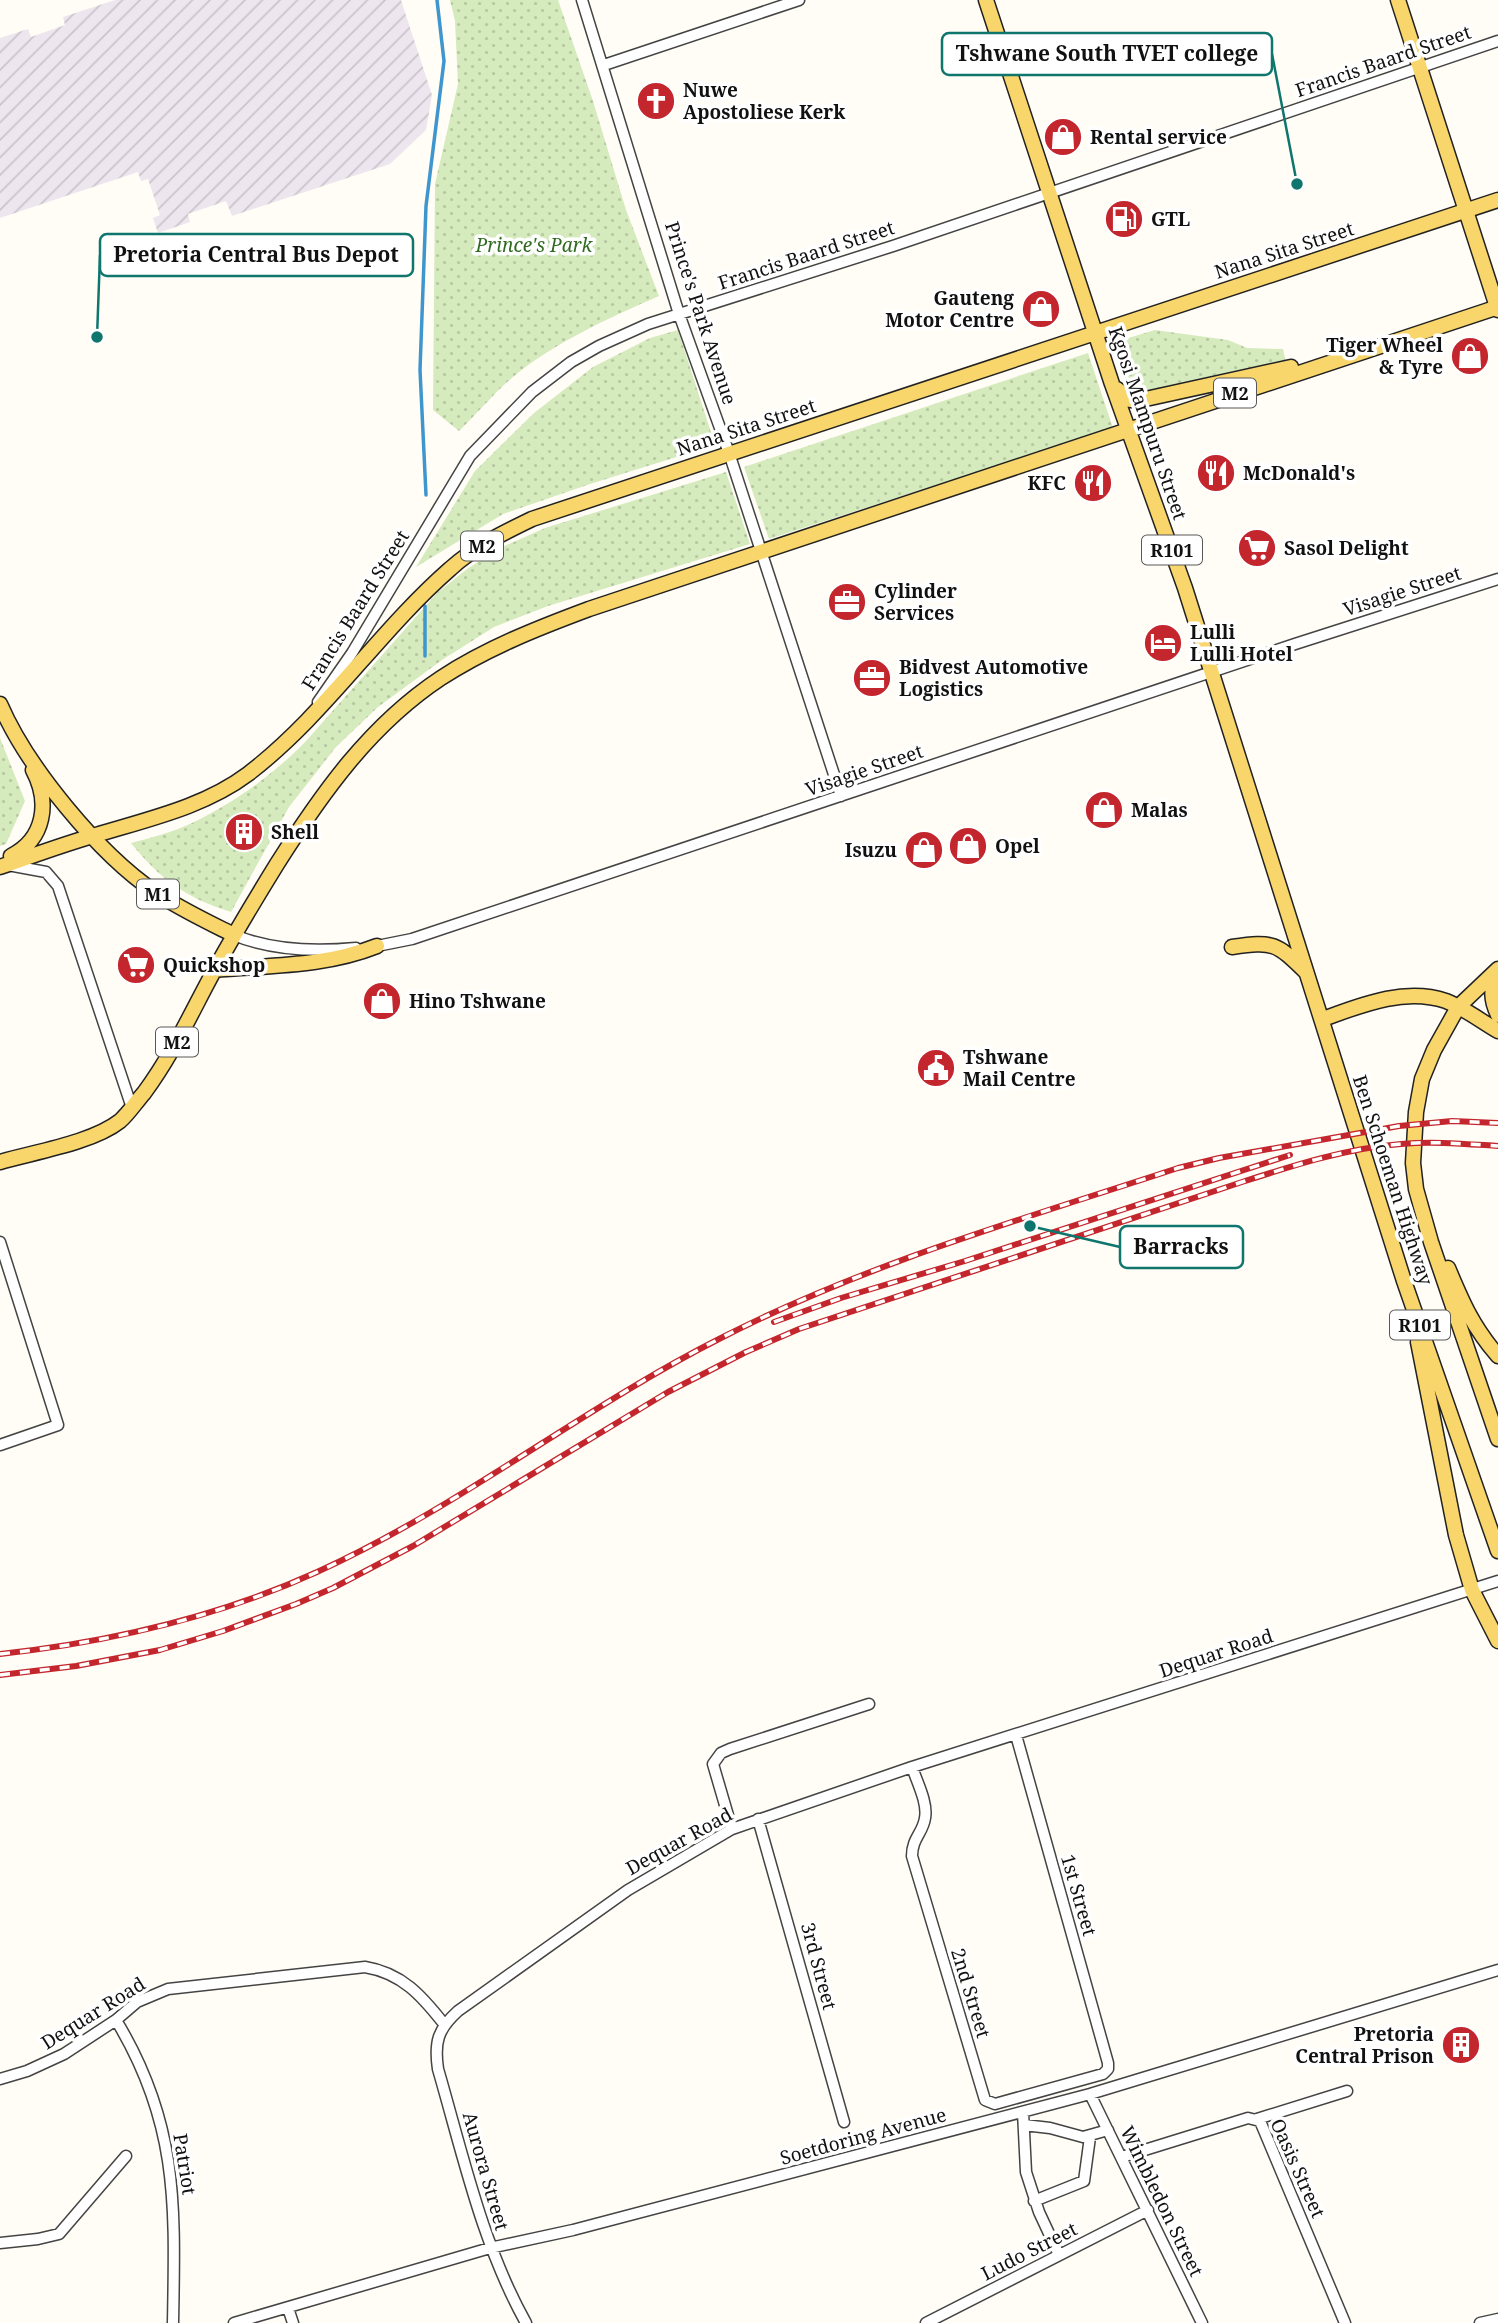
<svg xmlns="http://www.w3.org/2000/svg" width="1498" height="2323" font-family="'Noto Serif',serif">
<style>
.industrial{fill:url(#industrial-furrows)}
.park{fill:url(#park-dots)}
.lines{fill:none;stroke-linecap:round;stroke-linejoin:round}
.stream{stroke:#3f96cf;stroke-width:3.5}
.minor-casing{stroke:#444;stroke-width:13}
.major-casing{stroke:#222;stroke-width:17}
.minor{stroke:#fff;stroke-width:10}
.major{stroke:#f9d66b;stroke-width:14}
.rail-casing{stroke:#c4262e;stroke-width:6}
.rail{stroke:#fff;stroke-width:3.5;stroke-dasharray:10;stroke-linecap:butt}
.labels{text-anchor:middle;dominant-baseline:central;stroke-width:7;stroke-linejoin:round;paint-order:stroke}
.shield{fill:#fff;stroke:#585858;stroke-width:2}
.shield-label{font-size:18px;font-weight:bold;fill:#111}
.street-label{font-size:19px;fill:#111;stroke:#fff}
.poi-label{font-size:19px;font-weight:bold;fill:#111;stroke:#fff;text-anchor:start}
.park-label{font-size:19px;font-style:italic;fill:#2f6b1f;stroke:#fff}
.leader{fill:none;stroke:#0f766e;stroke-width:2.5}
.callout-dot{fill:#0f766e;stroke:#fff;stroke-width:2.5}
.callout{fill:#fff;stroke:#0f766e;stroke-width:2.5}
.callout-label{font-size:21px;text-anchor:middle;font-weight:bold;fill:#111}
</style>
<defs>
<pattern id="industrial-furrows" width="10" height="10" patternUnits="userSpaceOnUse" patternTransform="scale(1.75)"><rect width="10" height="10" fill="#eee6ef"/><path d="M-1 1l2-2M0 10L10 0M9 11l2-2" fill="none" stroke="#cbc4cc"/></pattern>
<pattern id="park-dots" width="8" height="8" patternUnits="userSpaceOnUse" patternTransform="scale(1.75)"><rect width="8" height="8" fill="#d5ebbd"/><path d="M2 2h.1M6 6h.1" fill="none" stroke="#b6c8a1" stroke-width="1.8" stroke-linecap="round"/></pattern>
</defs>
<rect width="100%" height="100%" fill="#fffdf5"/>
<path class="industrial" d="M115,0H401L432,95L426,130L390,164L232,216L226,201L188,214L190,222L158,233L153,218L160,215L148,179L141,181L138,172L0,218V38L28,29L31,37L65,25L63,17Z"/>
<path class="park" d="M450,0H558L593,101L626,210L659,296C609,318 555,342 513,377C494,393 477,414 459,431L433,410L435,184L458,84L455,21Z
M678,330L715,445L590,484L503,514L416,567L475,471L534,413L593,367L650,338Z
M1155,330L1228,340L1247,348L1283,349L1286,363L1140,393H1133L1129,388L1118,353L1119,344L1125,339Z
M1088,353L1113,428L769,539L744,467Z
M726,472L750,544L548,606L494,627L442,660L378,707L336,747L289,807L231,912C186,898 160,879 131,843C151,838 173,832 192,823C234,803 274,774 306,741L437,593L467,569L500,548L545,528Z
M0,738L25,801L6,844L0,846Z"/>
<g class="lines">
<path class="stream" d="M426,495L420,370L426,206L444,61L437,0
M425,656V606"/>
<g class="minor-casing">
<path id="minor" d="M582,0L679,314L729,453L841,796
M604,65L799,0
M318,702L352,653L470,456L532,392L571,362L599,346L648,324L893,246L1498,41
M8,865L46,872L58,886L132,1108
M234,935C273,951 315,952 356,948
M372,947L412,939L1295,644L1498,579
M0,1242L58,1425L0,1445
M912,1767C917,1782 928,1803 925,1818C923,1833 912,1838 912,1856L985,2100L995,2104L1103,2074L1108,2069V2063L1016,1735
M758,1819L844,2122
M732,1829L713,1764L721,1753L730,1749L869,1704
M116,2020C179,2124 175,2206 173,2323
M0,2079L27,2071L64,2054L116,2020L137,2002L168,1989L365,1967C402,1973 422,1996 444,2024
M1090,2094L1202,2323
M1023,2112L1026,2172L1039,2212L1059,2255
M1257,2119L1347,2091
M1024,2125L1050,2128L1083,2137L1108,2130
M1122,2157L1248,2118L1260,2121L1345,2323
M1034,2201L1084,2181L1090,2137
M0,2243L38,2239L59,2234L126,2156
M288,2308L293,2323
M234,2323L490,2248L573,2230L1090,2094L1498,1970
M526,2323C482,2244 463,2155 438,2069C434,2042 438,2029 458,2011L628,1890L732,1829L912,1767L1498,1581
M926,2323L1148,2210
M1480,2323L1498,2319"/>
</g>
<g class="major-casing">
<path id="major" d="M986,0L1112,384L1185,588L1404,1281L1498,1551
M1398,0L1498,310
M1117,389L1130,400H1141L1291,367
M0,704C27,767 99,854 155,892C180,909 208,922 234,935
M11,856C45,839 50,802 33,770
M0,867C32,856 64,844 96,835C148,819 204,807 248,774C325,715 378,632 450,569C474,547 503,533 532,519L1498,200
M1232,947C1274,941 1276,943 1306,972
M1498,969L1458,1007L1434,1050L1422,1079L1416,1112L1413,1163L1416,1189L1431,1242L1498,1439
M214,970C270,965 324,967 377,946
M1498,974C1490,988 1491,1000 1498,1015
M1323,1019C1361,1005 1405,987 1446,1001C1464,1008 1481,1021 1498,1031
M0,1162C34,1152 92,1143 120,1121C129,1113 136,1102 144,1093C173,1054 192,1011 215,969C235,933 256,898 277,864C322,793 370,725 441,678C487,648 538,628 589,609L1498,307
M1448,1268C1463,1304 1473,1327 1498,1356
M1418,1342L1456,1535L1472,1590L1498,1641"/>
</g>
<use href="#minor" class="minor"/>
<use href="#major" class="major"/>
<g class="rail-casing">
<path id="rail" d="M774,1322L841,1298L965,1261L1290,1155
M0,1654C110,1642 216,1618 317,1572C458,1508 581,1409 719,1339C865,1264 1023,1219 1178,1168L1219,1158L1399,1126L1452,1121L1498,1123
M0,1675L76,1666L160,1650L223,1631L296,1604L333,1588L413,1546L668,1392L746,1352L799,1329L1245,1181C1295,1165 1348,1148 1401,1144C1434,1141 1466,1144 1498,1146"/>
</g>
<use href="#rail" class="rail"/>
</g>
<defs>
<g id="church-disc" transform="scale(2.0125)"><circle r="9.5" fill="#c4262e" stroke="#fff"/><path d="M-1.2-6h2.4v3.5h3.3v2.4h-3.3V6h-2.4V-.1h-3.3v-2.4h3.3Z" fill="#fff"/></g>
<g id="shop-disc" transform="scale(2.0125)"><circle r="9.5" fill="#c4262e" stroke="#fff"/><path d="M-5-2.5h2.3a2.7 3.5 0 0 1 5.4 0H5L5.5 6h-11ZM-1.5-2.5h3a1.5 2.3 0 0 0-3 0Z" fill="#fff"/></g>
<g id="fuel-disc" transform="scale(2.0125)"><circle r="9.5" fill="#c4262e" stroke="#fff"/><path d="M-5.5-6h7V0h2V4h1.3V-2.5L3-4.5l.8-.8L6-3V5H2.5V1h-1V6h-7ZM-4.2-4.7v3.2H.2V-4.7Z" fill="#fff"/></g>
<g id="restaurant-disc" transform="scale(2.0125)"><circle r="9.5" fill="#c4262e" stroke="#fff"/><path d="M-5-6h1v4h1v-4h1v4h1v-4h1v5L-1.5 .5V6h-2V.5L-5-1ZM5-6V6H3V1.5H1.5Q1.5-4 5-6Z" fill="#fff"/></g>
<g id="supermarket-disc" transform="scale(2.0125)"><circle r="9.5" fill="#c4262e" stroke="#fff"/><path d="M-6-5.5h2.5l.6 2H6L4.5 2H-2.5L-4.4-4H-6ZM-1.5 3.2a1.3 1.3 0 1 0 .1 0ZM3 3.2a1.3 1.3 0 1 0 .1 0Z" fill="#fff"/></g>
<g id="office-disc" transform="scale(2.0125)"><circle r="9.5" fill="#c4262e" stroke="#fff"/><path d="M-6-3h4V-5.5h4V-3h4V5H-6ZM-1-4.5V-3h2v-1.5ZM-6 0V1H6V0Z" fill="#fff"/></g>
<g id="hotel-disc" transform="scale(2.0125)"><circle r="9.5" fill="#c4262e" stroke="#fff"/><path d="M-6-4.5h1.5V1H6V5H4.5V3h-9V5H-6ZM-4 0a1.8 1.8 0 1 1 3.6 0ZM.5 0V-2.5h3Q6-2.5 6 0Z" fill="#fff"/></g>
<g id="building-disc" transform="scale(2.0125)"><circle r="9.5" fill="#c4262e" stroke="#fff"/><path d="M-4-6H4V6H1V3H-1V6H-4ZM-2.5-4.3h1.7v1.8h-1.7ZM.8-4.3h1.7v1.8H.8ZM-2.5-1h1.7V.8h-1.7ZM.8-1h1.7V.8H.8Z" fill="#fff"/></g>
<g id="civic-disc" transform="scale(2.0125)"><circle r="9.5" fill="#c4262e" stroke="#fff"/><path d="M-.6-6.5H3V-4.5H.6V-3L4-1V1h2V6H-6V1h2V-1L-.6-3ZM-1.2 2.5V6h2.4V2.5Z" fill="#fff"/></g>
</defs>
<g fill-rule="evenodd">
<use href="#church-disc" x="656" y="101"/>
<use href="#shop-disc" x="1063" y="137"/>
<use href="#fuel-disc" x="1124" y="219"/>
<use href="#shop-disc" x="1041" y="309"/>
<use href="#shop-disc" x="1470" y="356"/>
<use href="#restaurant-disc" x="1216" y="473"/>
<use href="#restaurant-disc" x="1093" y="483"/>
<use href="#supermarket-disc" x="1257" y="548"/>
<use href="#office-disc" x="847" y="602"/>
<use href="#hotel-disc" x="1163" y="643"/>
<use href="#office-disc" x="872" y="678"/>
<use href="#shop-disc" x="1104" y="810"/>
<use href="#building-disc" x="244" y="832"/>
<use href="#shop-disc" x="968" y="846"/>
<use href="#shop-disc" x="924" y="850"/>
<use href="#supermarket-disc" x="136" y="965"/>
<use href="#shop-disc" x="382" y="1001"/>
<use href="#civic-disc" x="936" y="1068"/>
<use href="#building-disc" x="1461" y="2045"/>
</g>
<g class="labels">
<g class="shield">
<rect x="1214" y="378.5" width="42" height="29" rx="5"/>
<rect x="461" y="531.5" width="42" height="29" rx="5"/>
<rect x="1142" y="535.5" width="60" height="29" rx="5"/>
<rect x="137" y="879.5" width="42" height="29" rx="5"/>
<rect x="156" y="1027.5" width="42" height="29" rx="5"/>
<rect x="1390" y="1310.5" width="60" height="29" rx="5"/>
</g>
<g class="shield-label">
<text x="1235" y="393">M2</text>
<text x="482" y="546">M2</text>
<text x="1172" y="550">R101</text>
<text x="158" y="894">M1</text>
<text x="177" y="1042">M2</text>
<text x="1420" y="1325">R101</text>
</g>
<g class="street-label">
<text transform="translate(1383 61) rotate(-19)">Francis Baard Street</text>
<text transform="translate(1284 250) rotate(-18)">Nana Sita Street</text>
<text transform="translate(806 255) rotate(-18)">Francis Baard Street</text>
<text transform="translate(701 313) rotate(72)">Prince's Park Avenue</text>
<text transform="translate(1148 423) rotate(71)">Kgosi Mampuru Street</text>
<text transform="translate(746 427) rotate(-18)">Nana Sita Street</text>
<text transform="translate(1402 591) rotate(-18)">Visagie Street</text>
<text transform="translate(355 610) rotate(-58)">Francis Baard Street</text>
<text transform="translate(864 770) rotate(-19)">Visagie Street</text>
<text transform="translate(1393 1180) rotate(72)">Ben Schoeman Highway</text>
<text transform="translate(1216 1653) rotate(-18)">Dequar Road</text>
<text transform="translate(679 1841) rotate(-29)">Dequar Road</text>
<text transform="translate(1079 1895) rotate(74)">1st Street</text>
<text transform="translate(819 1966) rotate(75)">3rd Street</text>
<text transform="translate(971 1993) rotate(73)">2nd Street</text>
<text transform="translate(93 2013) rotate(-32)">Dequar Road</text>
<text transform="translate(863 2136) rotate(-15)">Soetdoring Avenue</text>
<text transform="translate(185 2164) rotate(81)">Patriot</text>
<text transform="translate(1298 2168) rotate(66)">Oasis Street</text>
<text transform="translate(486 2171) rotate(74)">Aurora Street</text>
<text transform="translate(1162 2201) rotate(64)">Wimbledon Street</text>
<text transform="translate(1029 2251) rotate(-27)">Ludo Street</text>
</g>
<g class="poi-label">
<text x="683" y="90">Nuwe<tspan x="683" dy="22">Apostoliese Kerk</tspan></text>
<text x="1090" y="137">Rental service</text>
<text x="1151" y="219">GTL</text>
<text x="1014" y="298" text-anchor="end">Gauteng<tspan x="1014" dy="22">Motor Centre</tspan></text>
<text x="1443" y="345" text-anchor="end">Tiger Wheel<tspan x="1443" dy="22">&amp; Tyre</tspan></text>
<text x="1243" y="473">McDonald's</text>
<text x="1066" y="483" text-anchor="end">KFC</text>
<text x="1284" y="548">Sasol Delight</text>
<text x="874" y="591">Cylinder<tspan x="874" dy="22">Services</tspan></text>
<text x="1190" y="632">Lulli<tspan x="1190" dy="22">Lulli Hotel</tspan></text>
<text x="899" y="667">Bidvest Automotive<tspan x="899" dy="22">Logistics</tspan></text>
<text x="1131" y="810">Malas</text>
<text x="271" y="832">Shell</text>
<text x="995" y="846">Opel</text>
<text x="897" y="850" text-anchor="end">Isuzu</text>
<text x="163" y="965">Quickshop</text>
<text x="409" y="1001">Hino Tshwane</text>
<text x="963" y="1057">Tshwane<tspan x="963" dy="22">Mail Centre</tspan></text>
<text x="1434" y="2034" text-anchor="end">Pretoria<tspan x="1434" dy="22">Central Prison</tspan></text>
</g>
<g class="park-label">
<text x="534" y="245">Prince's Park</text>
</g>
</g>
<path class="leader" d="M1297 184L1272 54M97 337L100 255M1030 1226L1120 1247"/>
<g class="callout-dot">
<circle cx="1297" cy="184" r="7"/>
<circle cx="97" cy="337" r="7"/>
<circle cx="1030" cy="1226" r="7"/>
</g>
<g class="callout">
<rect x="942" y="33" width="330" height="42" rx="7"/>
<rect x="100" y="234" width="313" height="42" rx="7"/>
<rect x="1120" y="1226" width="123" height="42" rx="7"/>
</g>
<g class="callout-label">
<text x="1107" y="61">Tshwane South TVET college</text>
<text x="256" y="262">Pretoria Central Bus Depot</text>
<text x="1181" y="1254">Barracks</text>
</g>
</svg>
